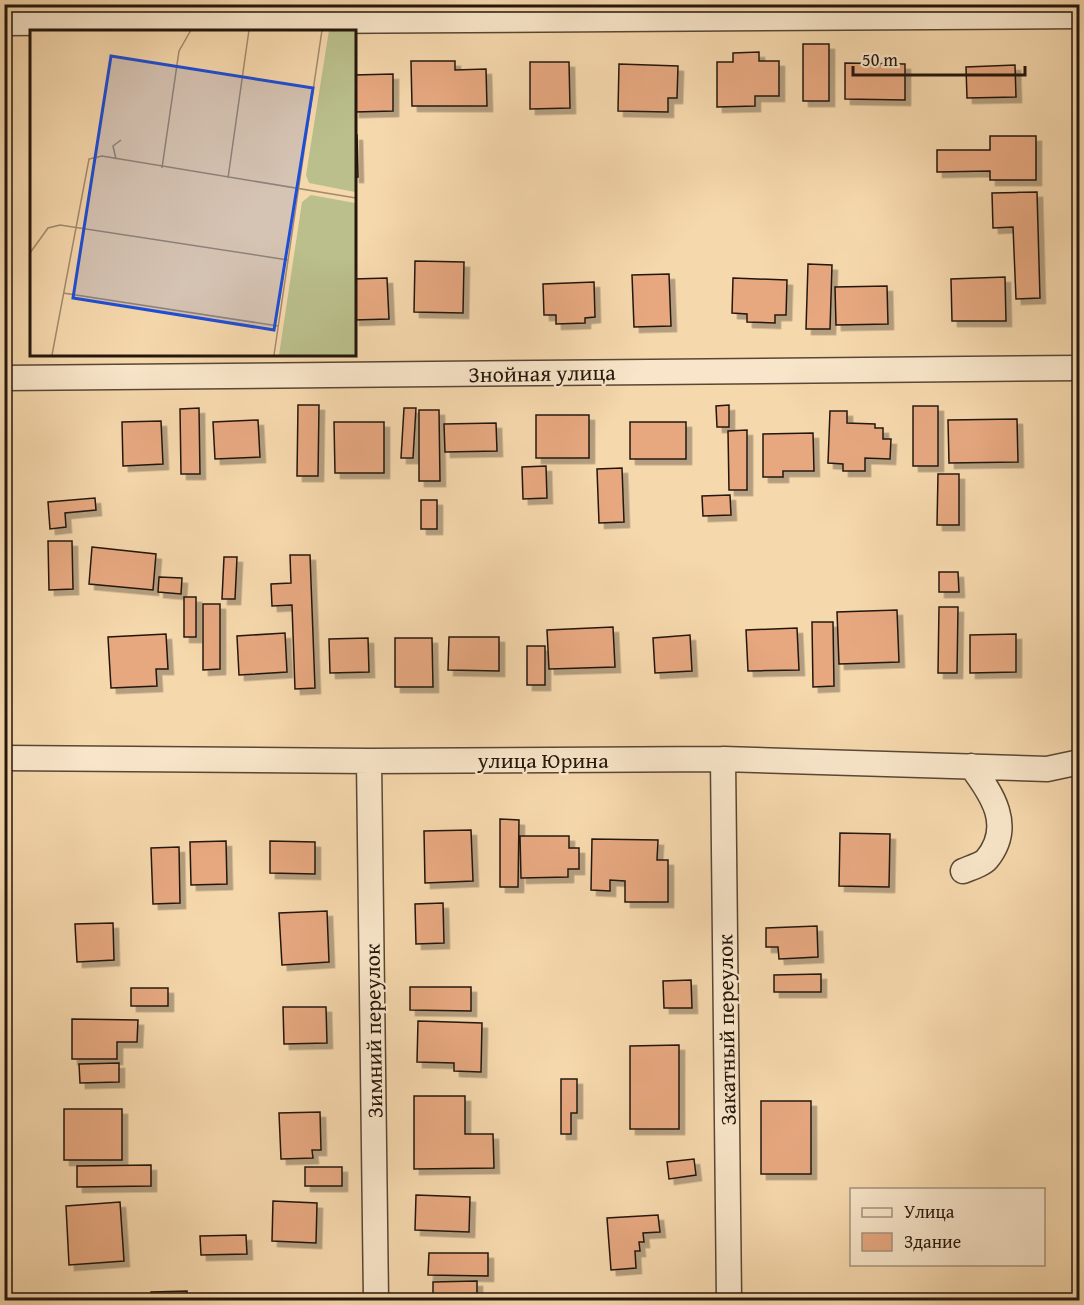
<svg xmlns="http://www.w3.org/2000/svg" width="1084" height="1305" font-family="'Gentium Book Plus',serif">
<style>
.building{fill:#e7a880;stroke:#24170c;stroke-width:1.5;filter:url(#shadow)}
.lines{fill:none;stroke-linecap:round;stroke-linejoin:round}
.minor-casing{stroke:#584734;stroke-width:27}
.minor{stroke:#f9e6ca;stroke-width:24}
.labels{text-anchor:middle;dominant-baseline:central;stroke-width:4.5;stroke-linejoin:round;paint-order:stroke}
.street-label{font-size:22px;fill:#24170c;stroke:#f9e6ca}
.inset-road{fill:none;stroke:#a28b6d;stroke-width:1.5}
.view{fill:#1d4ed8;fill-opacity:0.15;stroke:#1d4ed8;stroke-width:3}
.inset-edge{fill:none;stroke:#24170c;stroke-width:3}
</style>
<defs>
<filter id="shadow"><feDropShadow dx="5.5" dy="5.5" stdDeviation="0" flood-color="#0004"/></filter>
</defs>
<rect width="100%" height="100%" fill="#f6d8ad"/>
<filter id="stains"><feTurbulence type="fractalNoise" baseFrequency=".00333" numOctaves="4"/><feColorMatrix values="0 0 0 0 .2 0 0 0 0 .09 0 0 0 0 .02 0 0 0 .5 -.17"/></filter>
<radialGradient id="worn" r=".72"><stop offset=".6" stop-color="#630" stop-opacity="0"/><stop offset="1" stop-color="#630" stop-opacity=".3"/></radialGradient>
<path class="building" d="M803,44H829V101H803Z
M759,52V61H779V96H755V106L717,107V62H733V53Z
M411,61H455V70L486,69L487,106H412Z
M530,62H569L570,108L530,109Z
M845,63L905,64V100L845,99Z
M619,64L678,66L677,98H668V112L618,111Z
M1015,65L1016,97L967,98L966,67Z
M393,74V111L354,112V75Z
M354,135H357L358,177H354Z
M990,136H1036V180H990V171L937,172V150H990Z
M1037,192L1040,298L1016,299L1013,227L993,228L992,193Z
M415,261L464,262L463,313L414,312Z
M808,264L832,265L830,329H806Z
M669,274L671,326L634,327L632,275Z
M1005,277L1006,321H952L951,279Z
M387,278L389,319L354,320V279Z
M733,278L787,280L786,315H775V323L747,322V314L732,313Z
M594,282L595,317L585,318V323L556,324V315H544L543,284Z
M887,286L888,324L836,325L835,287Z
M298,405H319L318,476H297Z
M729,405V427H717L716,406Z
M913,406H938V466H913Z
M199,408L200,474H181L180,409Z
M404,408H416L413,458H401Z
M419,410H439L440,481H419Z
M830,411H847V423L875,424V428H883V439H891L890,459L865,458V471H843V464L828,463Z
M536,415H589V458H536Z
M1017,419L1018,462L949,463L948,420Z
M258,420L260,457L215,459L213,422Z
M161,421L163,464L123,466L122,422Z
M334,422H384V473H335Z
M630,422H686V459H630Z
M496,423L497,451L445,452L444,424Z
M747,430V490H729L728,431Z
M813,433L814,471H783V477H763V434Z
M546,466L547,498L523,499L522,467Z
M622,468L624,522L599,523L597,469Z
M938,474H959V525H937Z
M730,495L731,515L703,516L702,496Z
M95,498L96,510L65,513L66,527L50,529L48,502Z
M421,500H437V529H421Z
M48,541H72L73,589L49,590Z
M92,547L156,554L153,590L89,584Z
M290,555H310L315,688L295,689L292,605L272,606L271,584L291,583Z
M224,557H237L235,599H222Z
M939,572H958L959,592H939Z
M159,577L182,578L181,594L158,592Z
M184,597H196V637H184Z
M203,604H220V669L203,670Z
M939,607H958L957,673H938Z
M897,610L899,662L839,664L837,612Z
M812,622H833L834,686L813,687Z
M613,627L615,667L549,669L547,630Z
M797,628L799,670L748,671L746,630Z
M285,633L287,672L239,675L237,636Z
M166,634L168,669H156L157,686L111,688L108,637Z
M1016,634V672L970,673V635Z
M690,635L692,671L655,673L653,638Z
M449,637H499V671L448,670Z
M368,638L369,672L330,673L329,639Z
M395,638H432L433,687H395Z
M527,646H545V685H527Z
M500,819L519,820L518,887H500Z
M471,830L473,881L425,883L424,831Z
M840,833L890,834L889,887L839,886Z
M520,836H569V848H579V869H568V877L521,878Z
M592,839L658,840L657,860H668V902H625V881L610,880V891L591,890Z
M226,841L227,884L191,885L190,842Z
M270,841L315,842V874L270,873Z
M179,847L180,903L153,904L151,848Z
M443,903L444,943L416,944L415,904Z
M327,911L329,962L282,965L279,913Z
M113,923L114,960L77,962L75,924Z
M817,926L818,957L779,959L778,947H766V928Z
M821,974V992H774V975Z
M691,980L692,1008H664L663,981Z
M410,987H471V1011L410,1010Z
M131,988H168V1006H131Z
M283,1007H326L327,1043L284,1044Z
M72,1019L138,1020L137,1042H117V1059H72Z
M418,1021L482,1023L481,1072L454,1071V1063L417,1062Z
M679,1045V1129H630V1046Z
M119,1063V1082L80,1083L79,1064Z
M561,1079H577V1113H571V1134H561Z
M414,1096H465V1134H493L494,1168L414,1169Z
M761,1101H811V1174H761Z
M64,1109H122V1160H64Z
M320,1112L321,1150H312L313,1158L281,1159L279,1113Z
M694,1159L696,1175L669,1179L667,1162Z
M151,1165V1186L77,1187V1166Z
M305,1167H342V1186H305Z
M416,1195L470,1197L469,1232L415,1230Z
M273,1201L317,1203L316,1243L272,1241Z
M120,1202L124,1261L69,1265L66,1206Z
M658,1215L660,1232L643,1233L644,1242H639L640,1251H635L636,1268L611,1270L607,1218Z
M246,1235L247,1254L201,1255L200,1236Z
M429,1253H488V1276L428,1275Z
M477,1281V1300H433V1282Z
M187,1291V1300H151V1292Z
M696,1298V1300H654V1299Z"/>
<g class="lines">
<g class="minor-casing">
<path id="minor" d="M4,23L1080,16
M4,378L1080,368
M4,758L369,761L723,759L1047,769L1080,762
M723,759L729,1300
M369,761L376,1300
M963,871C970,868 983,864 987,859C1014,826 992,794 971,766"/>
</g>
<use href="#minor" class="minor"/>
</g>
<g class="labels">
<g class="street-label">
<text transform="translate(542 373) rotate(-1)">Знойная улица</text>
<text x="543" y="760">улица Юрина</text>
<text transform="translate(726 1030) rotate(-91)">Закатный переулок</text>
<text transform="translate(373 1031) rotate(-91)">Зимний переулок</text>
</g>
</g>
<g transform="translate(30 30)">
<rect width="326" height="326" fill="#f6d8ad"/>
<path d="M299,0H325V162L279,153L276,145ZM281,165L325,173V325H249L272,172Z" fill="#babf8b"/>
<path class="inset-road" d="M86,129L83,116L91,110M132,138L149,21L161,0M198,148L219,0M0,223L18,198L30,195L258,230M33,263L248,296M22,325L59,129L72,126L326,168M244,325L292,0"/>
<path class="view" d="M81,26L283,58L244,300L43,268Z"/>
<rect width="326" height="326" class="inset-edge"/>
</g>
<rect width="1084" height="1305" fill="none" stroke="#f6d8ad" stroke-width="24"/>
<rect x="6" y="6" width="1072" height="1293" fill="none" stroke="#24170c" stroke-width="3"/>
<rect x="12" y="12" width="1060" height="1281" fill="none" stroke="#24170c" stroke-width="1.5"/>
<rect x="850" y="1188" width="195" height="78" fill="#f9e6ca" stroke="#a4937e" stroke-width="1.5"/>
<rect x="862" y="1208" width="30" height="9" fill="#f9e6ca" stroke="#a4937e" stroke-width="1.5"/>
<text x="904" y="1218" font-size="18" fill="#24170c">Улица</text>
<rect x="862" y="1233" width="30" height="18" fill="#e7a880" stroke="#a4937e" stroke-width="1.5"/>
<text x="904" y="1248" font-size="18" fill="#24170c">Здание</text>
<path d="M853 66v9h172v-9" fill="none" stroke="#24170c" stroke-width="3"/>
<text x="862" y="66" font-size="18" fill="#24170c" stroke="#f9e6ca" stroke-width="4.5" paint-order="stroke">50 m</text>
<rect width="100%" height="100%" filter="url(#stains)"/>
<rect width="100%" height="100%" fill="url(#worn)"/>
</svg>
